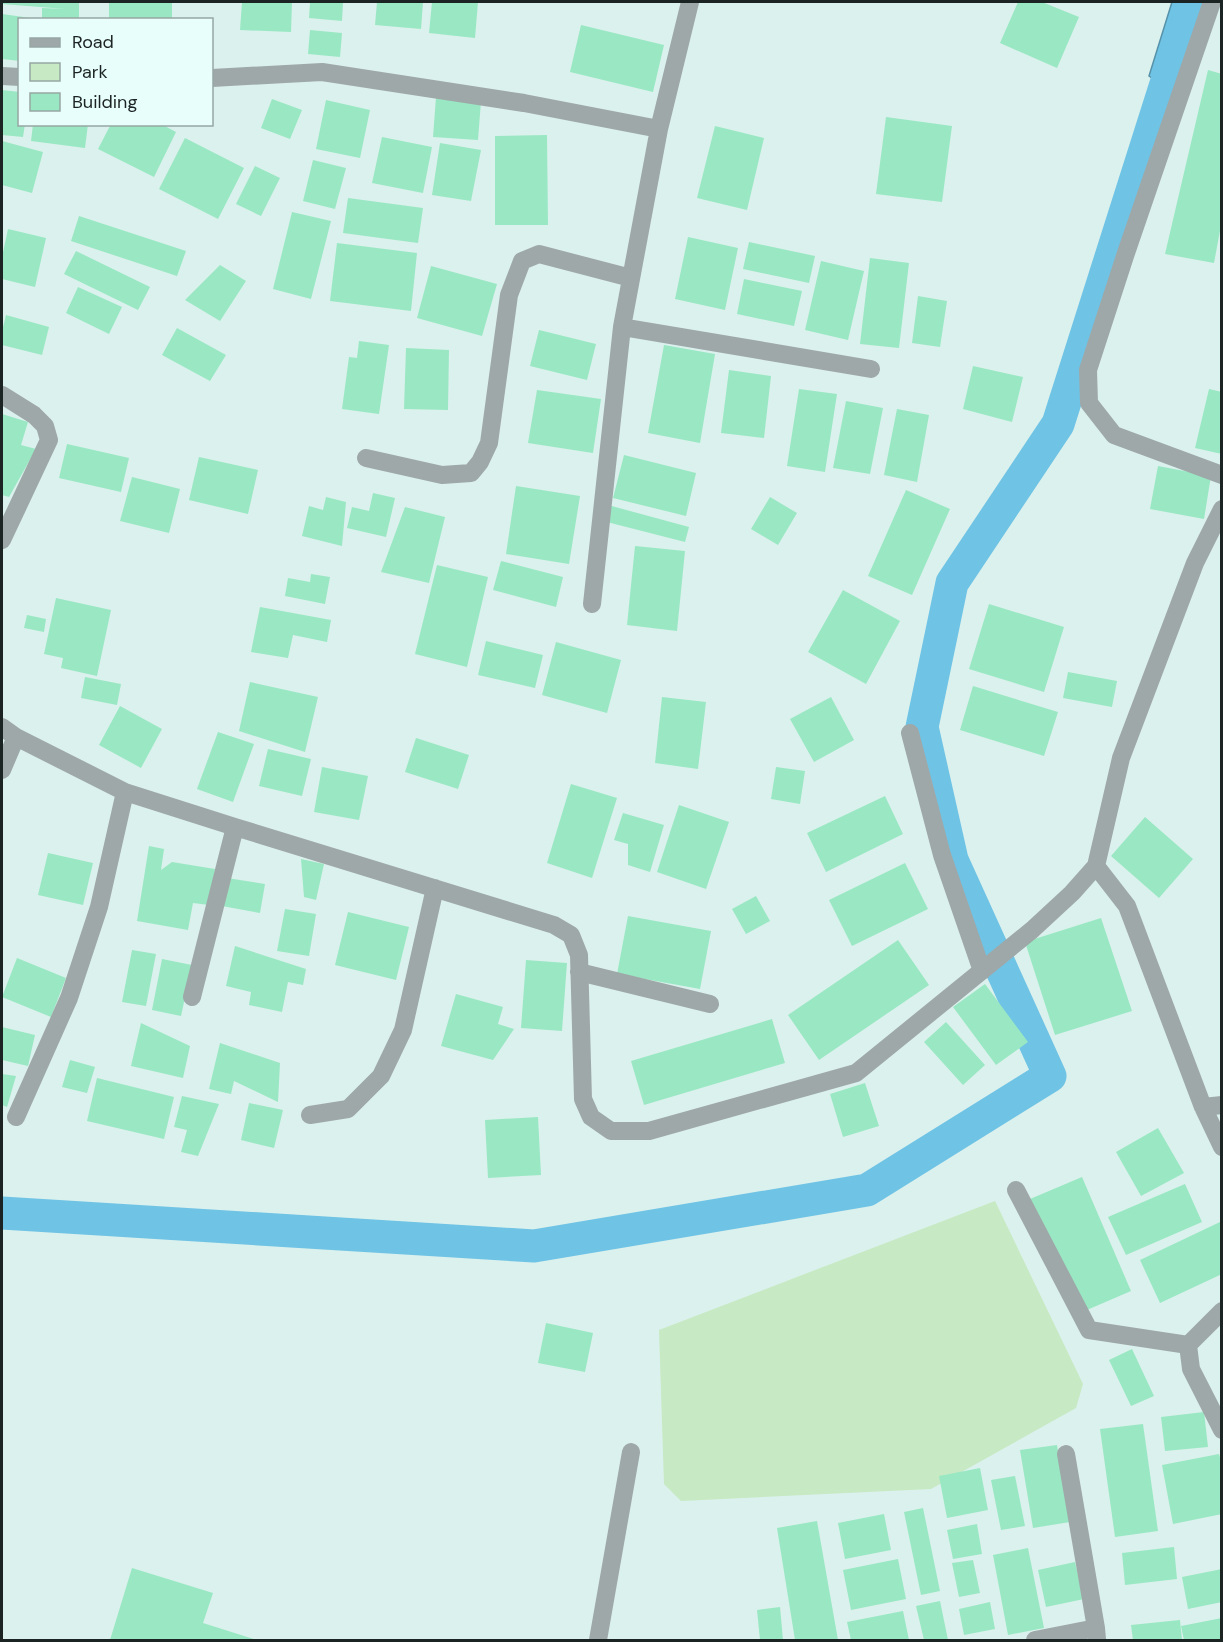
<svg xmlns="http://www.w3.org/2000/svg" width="1223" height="1642" font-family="'DM Sans',sans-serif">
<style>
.green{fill:#c7e9c3}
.water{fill:#6fc3e5;stroke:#5693ab;stroke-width:1.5}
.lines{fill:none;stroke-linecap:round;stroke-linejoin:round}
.canal{stroke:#6fc3e5;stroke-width:33}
.building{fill:#99e8c3}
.minor{stroke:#9fa8a9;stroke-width:18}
</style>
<rect width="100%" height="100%" fill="#dbf1ed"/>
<path class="green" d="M995,1201L1083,1384L1076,1408L931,1489L681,1501L664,1484L659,1330Z"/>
<path class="water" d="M1172,2H1206L1173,91L1165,87L1149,76Z"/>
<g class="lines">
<path class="canal" d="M2,1213L534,1246L867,1190L1050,1076L952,860L922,727L952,583L1058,424L1165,87L1195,2"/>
</g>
<path class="building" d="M2,2H79V20H42V8L66,9L2,4Z
M109,2H172V20H109Z
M242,2H292L291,32L240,30Z
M310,2L343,3L342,21L309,18Z
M377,2H423L421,29L375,25Z
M432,2H478L475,38L429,33Z
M1018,2H1042L1079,17L1057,68L1000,43Z
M2,14L31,18V20H20V61L2,59Z
M581,25L664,45L653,92L570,72Z
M310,30L342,33L340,57L308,54Z
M1208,70L1222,74V220L1214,263L1165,254Z
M2,90L20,92V124H25L23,137L2,135Z
M436,97L481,101L478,140L433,137Z
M272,99L302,110L290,139L261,128Z
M326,100L370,110L360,158L316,149Z
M886,117L952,126L942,202L876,194Z
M33,124H88L85,148L31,141Z
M111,124H161L176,132L154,177L98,149Z
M715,126L764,138L747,210L697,198Z
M547,135L548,225H495V136Z
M382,137L432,147L423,193L372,183Z
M185,138L244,168L218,219L159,189Z
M2,141L43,152L32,193L2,185Z
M440,143L481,150L471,201L432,195Z
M313,160L346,168L335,209L303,201Z
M255,166L280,178L261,216L236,204Z
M348,198L423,208L418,243L343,233Z
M292,212L331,221L311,299L273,289Z
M79,216L186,251L177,276L71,241Z
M8,229L46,238L35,287L2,279V257Z
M688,237L738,248L725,310L675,299Z
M749,242L815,256L809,283L743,269Z
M337,243L417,253L411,311L330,301Z
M76,251L150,287L138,310L64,274Z
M870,258L909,263L899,348L860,344Z
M821,261L864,271L848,340L805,330Z
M220,265L246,281L220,321L185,300Z
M431,266L497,284L482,336L417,318Z
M744,279L802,291L794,326L737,314Z
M78,287L122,307L109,334L66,313Z
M918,296L947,301L940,347L912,343Z
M6,315L49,327L42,355L2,345V331Z
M177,328L226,355L210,381L162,355Z
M539,330L596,344L587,380L530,366Z
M359,341L389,345L379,414L342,409L349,357L357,358Z
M664,345L715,354L700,443L648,433Z
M406,348L449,350L448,410L404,409Z
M973,366L1023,377L1012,422L963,409Z
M729,370L771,376L764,438L721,433Z
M799,389L837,394L825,472L787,466Z
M1209,389L1222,392V454L1195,448Z
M537,390L601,399L593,453L528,443Z
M846,401L883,408L870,474L833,468Z
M897,409L929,415L917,482L884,475Z
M2,414L28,422L21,445L36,449L9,497L2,495Z
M67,444L129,458L121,492L59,478Z
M624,455L696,473L686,516L613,498Z
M199,457L258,470L248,514L189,500Z
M1158,466L1211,476L1204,519L1150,509Z
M132,477L180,489L169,533L120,521Z
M516,486L580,496L569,564L506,554Z
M906,490L950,509L912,595L868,576Z
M373,493L395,498L386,537L347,528L352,507L369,511Z
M326,497L346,502L342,546L302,536L309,506L323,510Z
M770,497L797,513L778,545L751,529Z
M608,505L689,527L685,542L603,521Z
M405,507L445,517L429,583L381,572Z
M635,546L685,551L677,631L627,625Z
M501,561L563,577L556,607L493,590Z
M437,565L488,577L467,667L415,654Z
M311,574L330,577L325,604L285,596L288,578L310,582Z
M843,590L900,621L866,684L808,652Z
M56,598L111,610L97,676L61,668L63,658L44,654Z
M989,604L1064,627L1044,692L969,669Z
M260,607L331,620L327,642L293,635L288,658L251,652Z
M27,615L46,619L44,632L24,628Z
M486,641L543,655L535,688L478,675Z
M556,642L621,660L607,713L542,695Z
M1068,672L1117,681L1112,707L1063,698Z
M85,677L121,684L117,705L81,698Z
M250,682L318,697L305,752L239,731Z
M973,686L1058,712L1044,756L960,730Z
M662,697L706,702L698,769L655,763Z
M831,697L854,740L814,762L790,719Z
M120,706L162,729L141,768L99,745Z
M218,732L254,744L233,802L197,789Z
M416,738L469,755L458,789L405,772Z
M268,749L311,759L302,796L259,786Z
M322,767L368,776L359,820L314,812Z
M776,767L805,771L800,804L771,799Z
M571,784L617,798L592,878L547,863Z
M885,796L903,834L826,872L807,833Z
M679,805L729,822L706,889L657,872Z
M623,813L664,825L650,872L628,865V844L614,840Z
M1145,817L1193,859L1159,898L1111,856Z
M149,846L164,849L161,870L172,862L215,869L209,905L193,903L188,930L137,921Z
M48,853L93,863L83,905L38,895Z
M301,859L324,864L316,900L304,897Z
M905,863L928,909L852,946L829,900Z
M227,878L265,884L260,913L222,906Z
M756,896L770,921L746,934L732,909Z
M285,909L316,914L309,956L277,951Z
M348,912L409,927L396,980L335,965Z
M628,916L711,931L700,989L617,974Z
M1101,918L1132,1011L1055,1035L1025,942Z
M898,940L929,985L819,1060L788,1015Z
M235,946L306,969L303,985L288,982L282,1012L249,1005L251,992L226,986Z
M132,950L156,954L146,1006L122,1002Z
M17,958L66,978L51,1017L2,997Z
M162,959L192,965L181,1016L152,1010Z
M526,960L567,963L562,1031L521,1028Z
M985,984L1028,1042L996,1065L953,1007Z
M456,994L503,1007L498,1024L514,1029L493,1060L441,1046Z
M772,1019L785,1063L644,1105L631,1061Z
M946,1022L985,1065L963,1085L924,1042Z
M141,1023L190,1046L183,1078L131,1066Z
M2,1027L35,1035L28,1066L2,1060Z
M220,1043L280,1063L278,1102L234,1081L231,1094L209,1089Z
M70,1060L95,1067L87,1093L62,1087Z
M2,1074L16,1076L7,1107L2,1105Z
M97,1078L174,1097L164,1139L87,1121Z
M865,1083L879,1126L843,1137L830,1094Z
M182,1096L219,1104L198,1156L181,1152L187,1130L174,1127Z
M249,1103L283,1110L274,1148L241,1140Z
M538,1117L541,1175L488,1178L485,1120Z
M1158,1128L1184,1173L1141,1196L1116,1152Z
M1082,1177L1131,1291L1080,1313L1030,1199Z
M1185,1184L1202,1222L1126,1255L1108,1217Z
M1220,1222L1222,1274L1160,1303L1140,1260Z
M546,1323L593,1333L585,1372L538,1363Z
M1132,1349L1154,1396L1131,1406L1109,1360Z
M1204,1412L1208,1447L1165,1451L1161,1417Z
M1143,1424L1158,1531L1115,1537L1100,1429Z
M1057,1445L1070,1522L1033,1528L1020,1450Z
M1219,1454L1222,1465V1514L1173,1524L1162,1465Z
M980,1468L988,1510L947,1518L939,1476Z
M1015,1476L1025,1526L1001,1530L991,1480Z
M923,1508L940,1591L921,1595L904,1512Z
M884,1514L891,1550L845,1559L838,1523Z
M817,1521L838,1640H795L777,1528Z
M977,1524L982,1554L953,1559L947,1530Z
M1174,1547L1177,1579L1125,1585L1122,1553Z
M1028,1548L1044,1628L1008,1635L993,1555Z
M898,1559L906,1599L851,1610L843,1570Z
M973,1560L980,1593L959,1597L952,1563Z
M1075,1562L1084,1599L1046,1607L1038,1570Z
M132,1568L213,1593L203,1623L257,1640H110Z
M1222,1569V1602L1188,1609L1182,1577Z
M940,1601L948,1640H924L916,1606Z
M990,1602L995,1629L964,1635L959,1609Z
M780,1607L783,1640H760L757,1610Z
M903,1611L909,1640H851L847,1622Z
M1222,1618V1640H1184L1181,1626Z
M1180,1620L1182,1640H1133L1131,1625Z"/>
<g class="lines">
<path class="minor" d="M1212,2L1125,256L1088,370L1089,403L1114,435L1222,475
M2,76L20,77
M212,78L322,72L524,103L659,129
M622,327L871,369
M2,395L34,415L45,426L49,440L2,540
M366,458L442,475L471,473L480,462L489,443L509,295L522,261L539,254L631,278
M592,604L622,327L659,129L690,2
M2,727L16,737L125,792L235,827L554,925L571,935L579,955L583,1099L591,1117L611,1131H649L856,1073L1032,930L1072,893L1096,866L1127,906L1203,1107L1222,1147
M910,733L942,855L982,971
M2,770L16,737
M1096,866L1121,758L1195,563L1222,509
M579,972L710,1004
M192,997L235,827
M1203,1107L1222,1105
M310,1115L348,1109L381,1076L403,1030L435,888
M16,1117L69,998L99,907L125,792
M1016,1190L1089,1330L1188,1345
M1222,1311L1188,1345L1191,1369L1222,1430
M1066,1454L1096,1628
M598,1640L631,1452
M1035,1640L1096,1628L1097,1639"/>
</g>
<rect width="1223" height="1642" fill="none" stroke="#1c2423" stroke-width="6"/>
<rect x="18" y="18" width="195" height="108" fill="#e8fefa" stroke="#96a7a4" stroke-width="1.5"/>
<rect x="30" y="38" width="30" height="9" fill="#9fa8a9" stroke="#96a7a4" stroke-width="1.5"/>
<text x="72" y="48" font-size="18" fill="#1c2423">Road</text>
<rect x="30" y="63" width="30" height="18" fill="#c7e9c3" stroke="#96a7a4" stroke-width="1.5"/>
<text x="72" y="78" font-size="18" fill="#1c2423">Park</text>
<rect x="30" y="93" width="30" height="18" fill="#99e8c3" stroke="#96a7a4" stroke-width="1.5"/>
<text x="72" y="108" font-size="18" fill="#1c2423">Building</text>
</svg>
